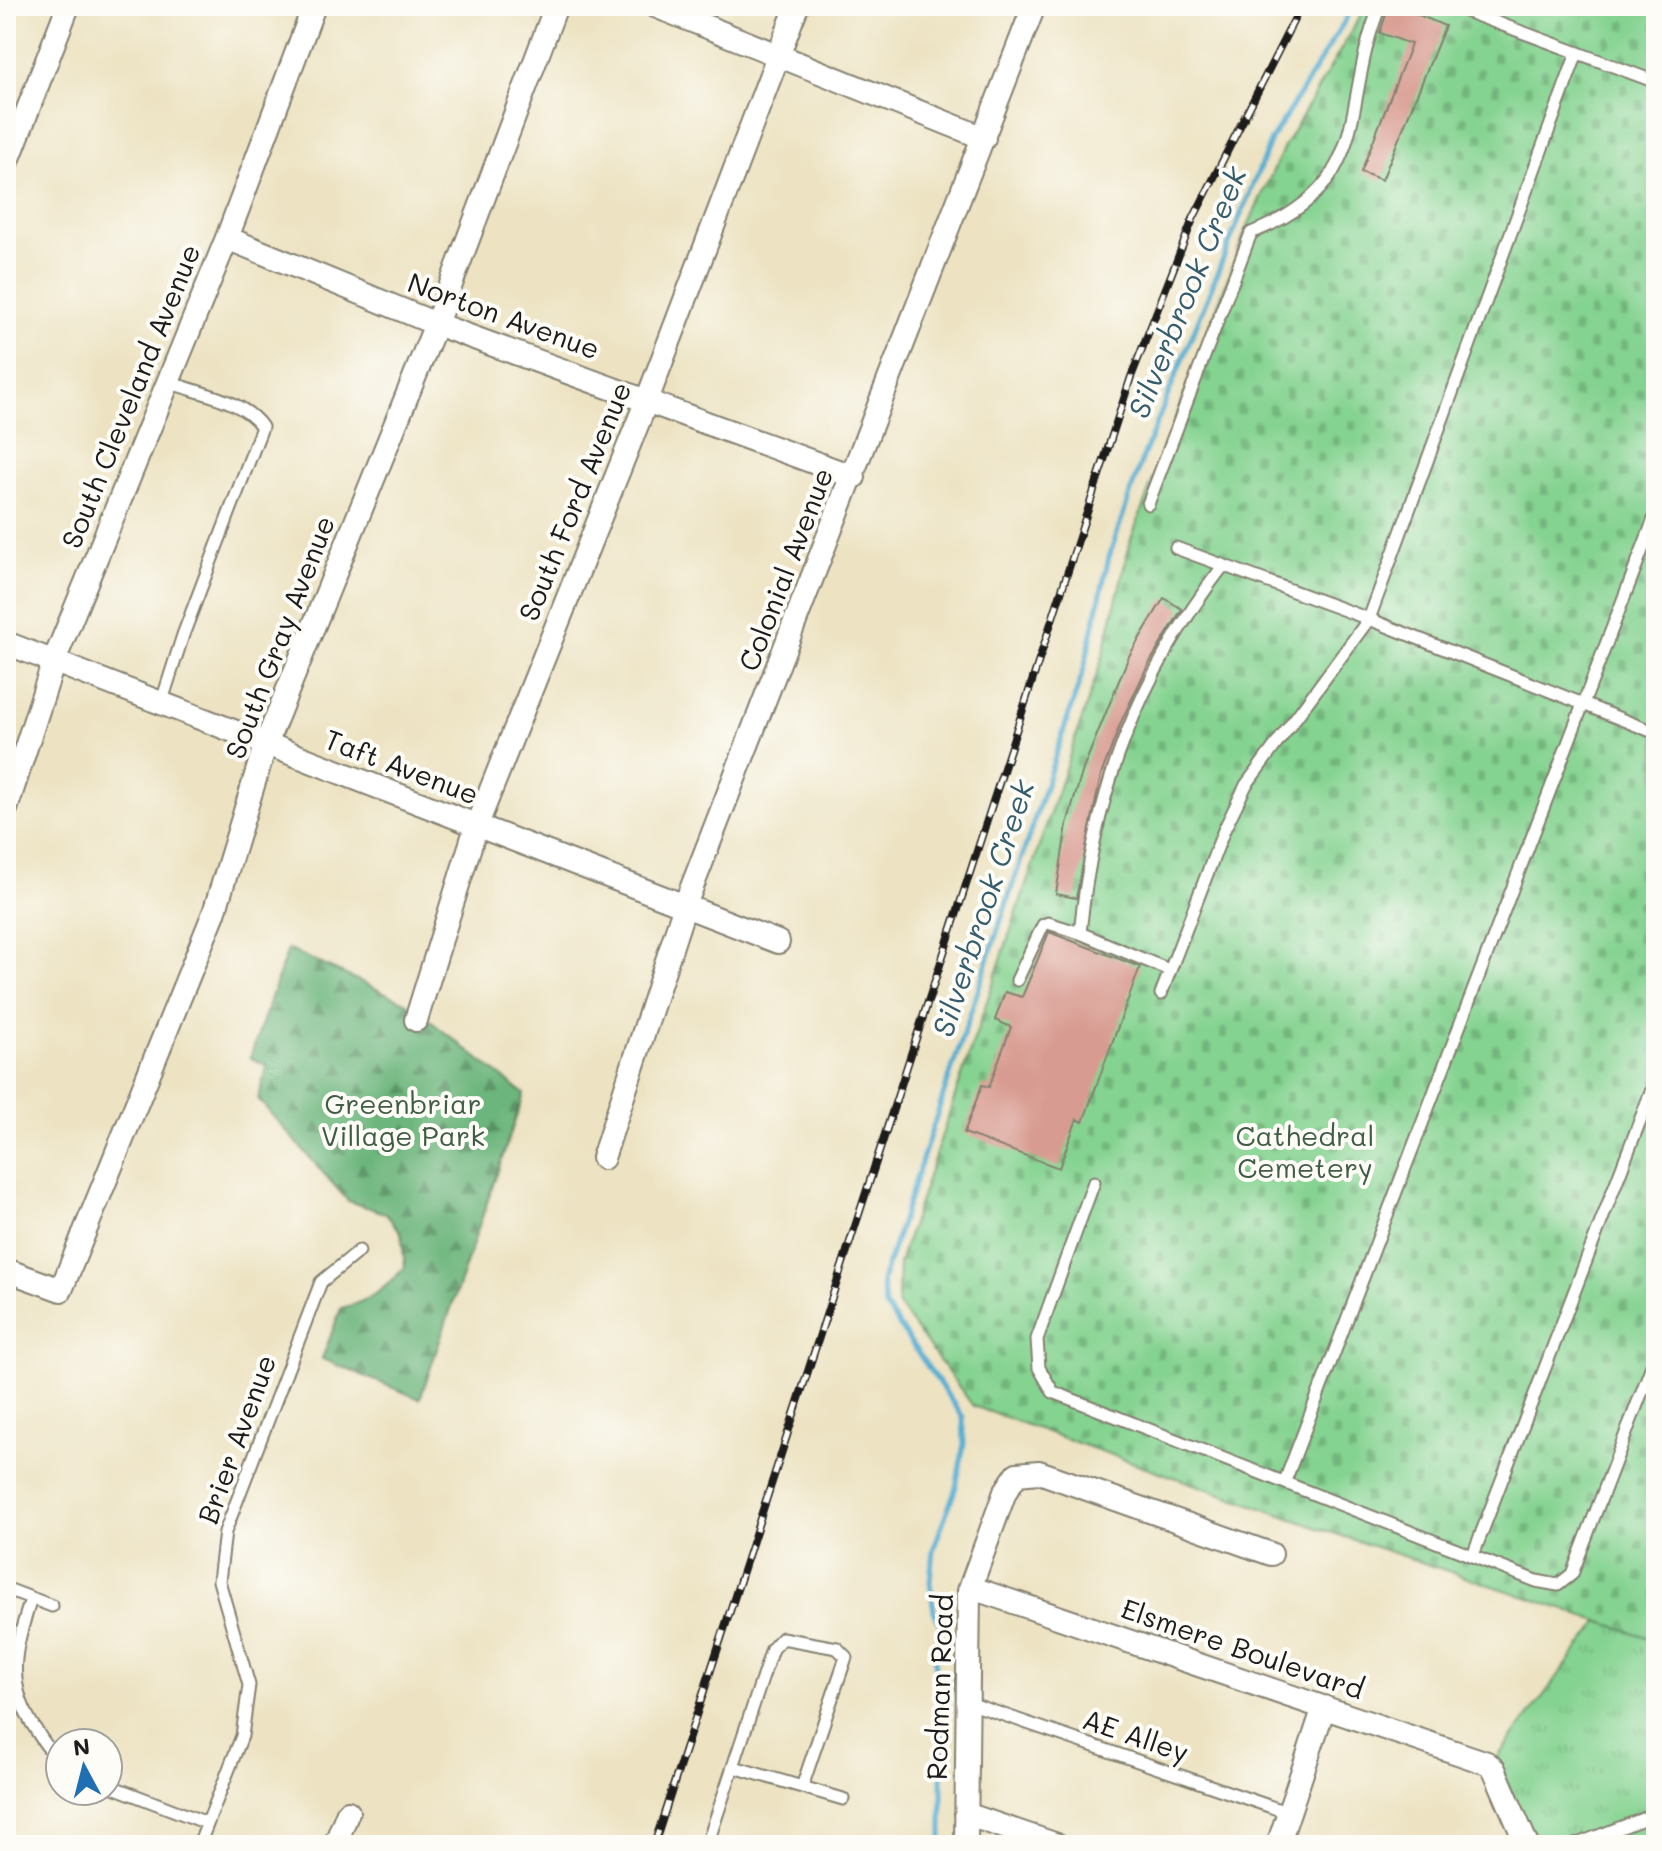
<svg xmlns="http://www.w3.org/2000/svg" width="1662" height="1851" font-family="Mali,sans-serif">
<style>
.grass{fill:url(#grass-tufts);stroke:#507856;stroke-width:2}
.forest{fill:url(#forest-firs);stroke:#44684c;stroke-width:2}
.cemetery{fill:url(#cemetery-stones);stroke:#507856;stroke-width:2}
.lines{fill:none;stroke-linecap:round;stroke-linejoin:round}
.stream{stroke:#54add1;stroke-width:5}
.building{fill:#d89b91}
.service-casing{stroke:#848070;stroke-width:15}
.minor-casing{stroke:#848070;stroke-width:26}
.service{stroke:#fff;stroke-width:11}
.minor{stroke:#fff;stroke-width:22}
.rail-casing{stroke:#1c1c1c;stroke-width:8}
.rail{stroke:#fdfcf7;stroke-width:5;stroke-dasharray:15;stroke-linecap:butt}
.labels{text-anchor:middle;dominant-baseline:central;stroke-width:8;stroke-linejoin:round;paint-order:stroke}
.street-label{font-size:28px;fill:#1c1c1c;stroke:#fdfcf7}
.park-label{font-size:28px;fill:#415c45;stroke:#fdfcf7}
.water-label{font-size:30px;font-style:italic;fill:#355d6d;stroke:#fdfcf7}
</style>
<defs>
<pattern id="grass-tufts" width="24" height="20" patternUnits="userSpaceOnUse" patternTransform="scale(2)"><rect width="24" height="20" fill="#85d391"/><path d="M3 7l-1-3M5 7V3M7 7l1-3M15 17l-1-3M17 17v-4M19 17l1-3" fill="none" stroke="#72b57c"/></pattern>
<pattern id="forest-firs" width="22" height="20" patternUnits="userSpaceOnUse" patternTransform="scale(2)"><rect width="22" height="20" fill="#6cb57b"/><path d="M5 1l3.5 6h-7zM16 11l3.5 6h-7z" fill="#589264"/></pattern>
<pattern id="cemetery-stones" width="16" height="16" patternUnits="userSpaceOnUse" patternTransform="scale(2)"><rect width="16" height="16" fill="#85d391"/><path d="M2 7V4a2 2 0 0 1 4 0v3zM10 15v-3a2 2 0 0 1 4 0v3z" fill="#72b57c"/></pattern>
</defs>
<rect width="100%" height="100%" fill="#fdfcf7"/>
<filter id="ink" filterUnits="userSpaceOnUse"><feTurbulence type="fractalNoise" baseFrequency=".0125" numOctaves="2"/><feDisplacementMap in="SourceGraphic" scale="16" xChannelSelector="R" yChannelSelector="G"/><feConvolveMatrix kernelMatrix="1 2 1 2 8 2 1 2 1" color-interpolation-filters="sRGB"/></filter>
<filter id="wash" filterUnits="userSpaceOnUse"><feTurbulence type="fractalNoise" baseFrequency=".006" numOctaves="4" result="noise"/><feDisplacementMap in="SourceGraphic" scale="32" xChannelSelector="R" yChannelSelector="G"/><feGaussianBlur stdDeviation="1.8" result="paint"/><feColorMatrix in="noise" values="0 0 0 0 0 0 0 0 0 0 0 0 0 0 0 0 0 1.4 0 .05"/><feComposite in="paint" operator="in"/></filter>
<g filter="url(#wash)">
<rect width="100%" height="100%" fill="#ede3c3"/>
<path class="grass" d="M1600,1620L1656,1639V1845H1534L1497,1758Z"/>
<path class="forest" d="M288,949L406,1002L524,1094L420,1399L322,1359L341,1308C369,1302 386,1288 405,1267L401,1232L385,1213L348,1201L258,1099L267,1065L250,1058Z"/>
<path class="cemetery" d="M1366,6H1656V1640L1321,1529L973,1406L898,1305L899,1263L1103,656L1131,539L1245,232L1284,147Z"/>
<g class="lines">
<path class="stream" d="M942,1841V1690C933,1669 932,1649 941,1627L934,1611L930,1582L933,1550L956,1487L964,1444L963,1417L885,1306L882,1281L1084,669L1109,557L1141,462L1271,140L1354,6"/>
</g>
<g id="blocks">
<path class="building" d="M1388,8L1399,11L1402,8L1445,26L1382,180L1361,172L1411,44L1380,33Z
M1164,598L1182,609L1147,667L1122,720L1101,775L1076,898L1056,894L1067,824L1083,769L1129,656Z
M1049,932L1140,967L1083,1122L1077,1119L1059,1168L964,1133L982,1085L989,1087L1011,1027L995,1020L1005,992L1022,997Z"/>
</g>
</g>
<g filter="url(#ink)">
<use href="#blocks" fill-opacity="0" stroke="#848070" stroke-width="2"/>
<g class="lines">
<g class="service-casing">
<path id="service" d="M1452,6L1656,82
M1148,504L1251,233C1377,183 1339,105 1380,6
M1176,548L1369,619L1656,733
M161,704L183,635L262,427C243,399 198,393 168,382
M1080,933C1094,792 1137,678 1223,566
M1017,980L1043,925L1048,923L1080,933L1169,970
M1161,994L1224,830L1246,785L1369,619L1577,53
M1094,1182L1037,1339L1039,1368L1053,1392L1536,1581L1558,1585L1572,1574L1656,1355
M1285,1481L1656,514
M1473,1555L1656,1079
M10,1590L52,1606
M31,1599C15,1649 4,1683 36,1730C43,1741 49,1751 60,1758
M969,1703L1289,1813
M734,1767L843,1799
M108,1785L207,1823
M199,1845L242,1736L249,1685L219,1581L225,1532L321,1282L359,1251
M707,1845L772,1649L782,1638L837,1648L846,1657L802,1787
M1575,1845L1656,1814"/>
</g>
<g class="minor-casing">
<path id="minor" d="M655,6L984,138
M6,166L68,6
M227,238L436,324L854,477
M6,643L778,942
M6,809L54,661L227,238L314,6
M416,1020L476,827L647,400L797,6
M603,1158L685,905L1034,6
M6,1270L61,1290L214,913L265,746L436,324L556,6
M969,1591H981L1487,1763L1494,1769L1527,1845
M966,1814L1057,1845
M335,1845L348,1812
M966,1845L969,1591L1005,1492L1017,1474L1039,1472L1271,1554
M1278,1845L1324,1707"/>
</g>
<use href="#service" class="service"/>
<use href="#minor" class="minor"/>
<g class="rail-casing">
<path id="rail" d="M654,1845L1131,377L1193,219L1301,6"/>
</g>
<use href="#rail" class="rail"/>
</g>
</g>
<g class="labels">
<g class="street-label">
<text transform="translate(504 315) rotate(20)">Norton Avenue</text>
<text transform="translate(130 396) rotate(-68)">South Cleveland Avenue</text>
<text transform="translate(574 501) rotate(-68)">South Ford Avenue</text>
<text transform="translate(785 569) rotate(-69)">Colonial Avenue</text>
<text transform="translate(279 637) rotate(-69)">South Gray Avenue</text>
<text transform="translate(402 766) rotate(21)">Taft Avenue</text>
<text transform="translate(236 1439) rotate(-70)">Brier Avenue</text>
<text transform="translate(1243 1648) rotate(19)">Elsmere Boulevard</text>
<text transform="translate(939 1687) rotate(-88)">Rodman Road</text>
<text transform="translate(1136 1735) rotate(19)">AE Alley</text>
</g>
<g class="park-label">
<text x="403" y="1103">Greenbriar<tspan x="403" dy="32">Village Park</tspan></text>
<text x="1305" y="1135">Cathedral<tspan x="1305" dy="32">Cemetery</tspan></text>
</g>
<g class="water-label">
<text transform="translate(1186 292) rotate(-68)">Silverbrook Creek</text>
<text transform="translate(982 908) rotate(-72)">Silverbrook Creek</text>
</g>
</g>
<rect width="1662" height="1851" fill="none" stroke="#fdfcf7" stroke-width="32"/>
<g transform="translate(84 1767) rotate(353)"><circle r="38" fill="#fdfcf7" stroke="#a3a29f" stroke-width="2"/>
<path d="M0-6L14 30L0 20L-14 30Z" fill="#1f6fb2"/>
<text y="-12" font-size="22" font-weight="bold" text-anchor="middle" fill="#1c1c1c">N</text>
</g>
</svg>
